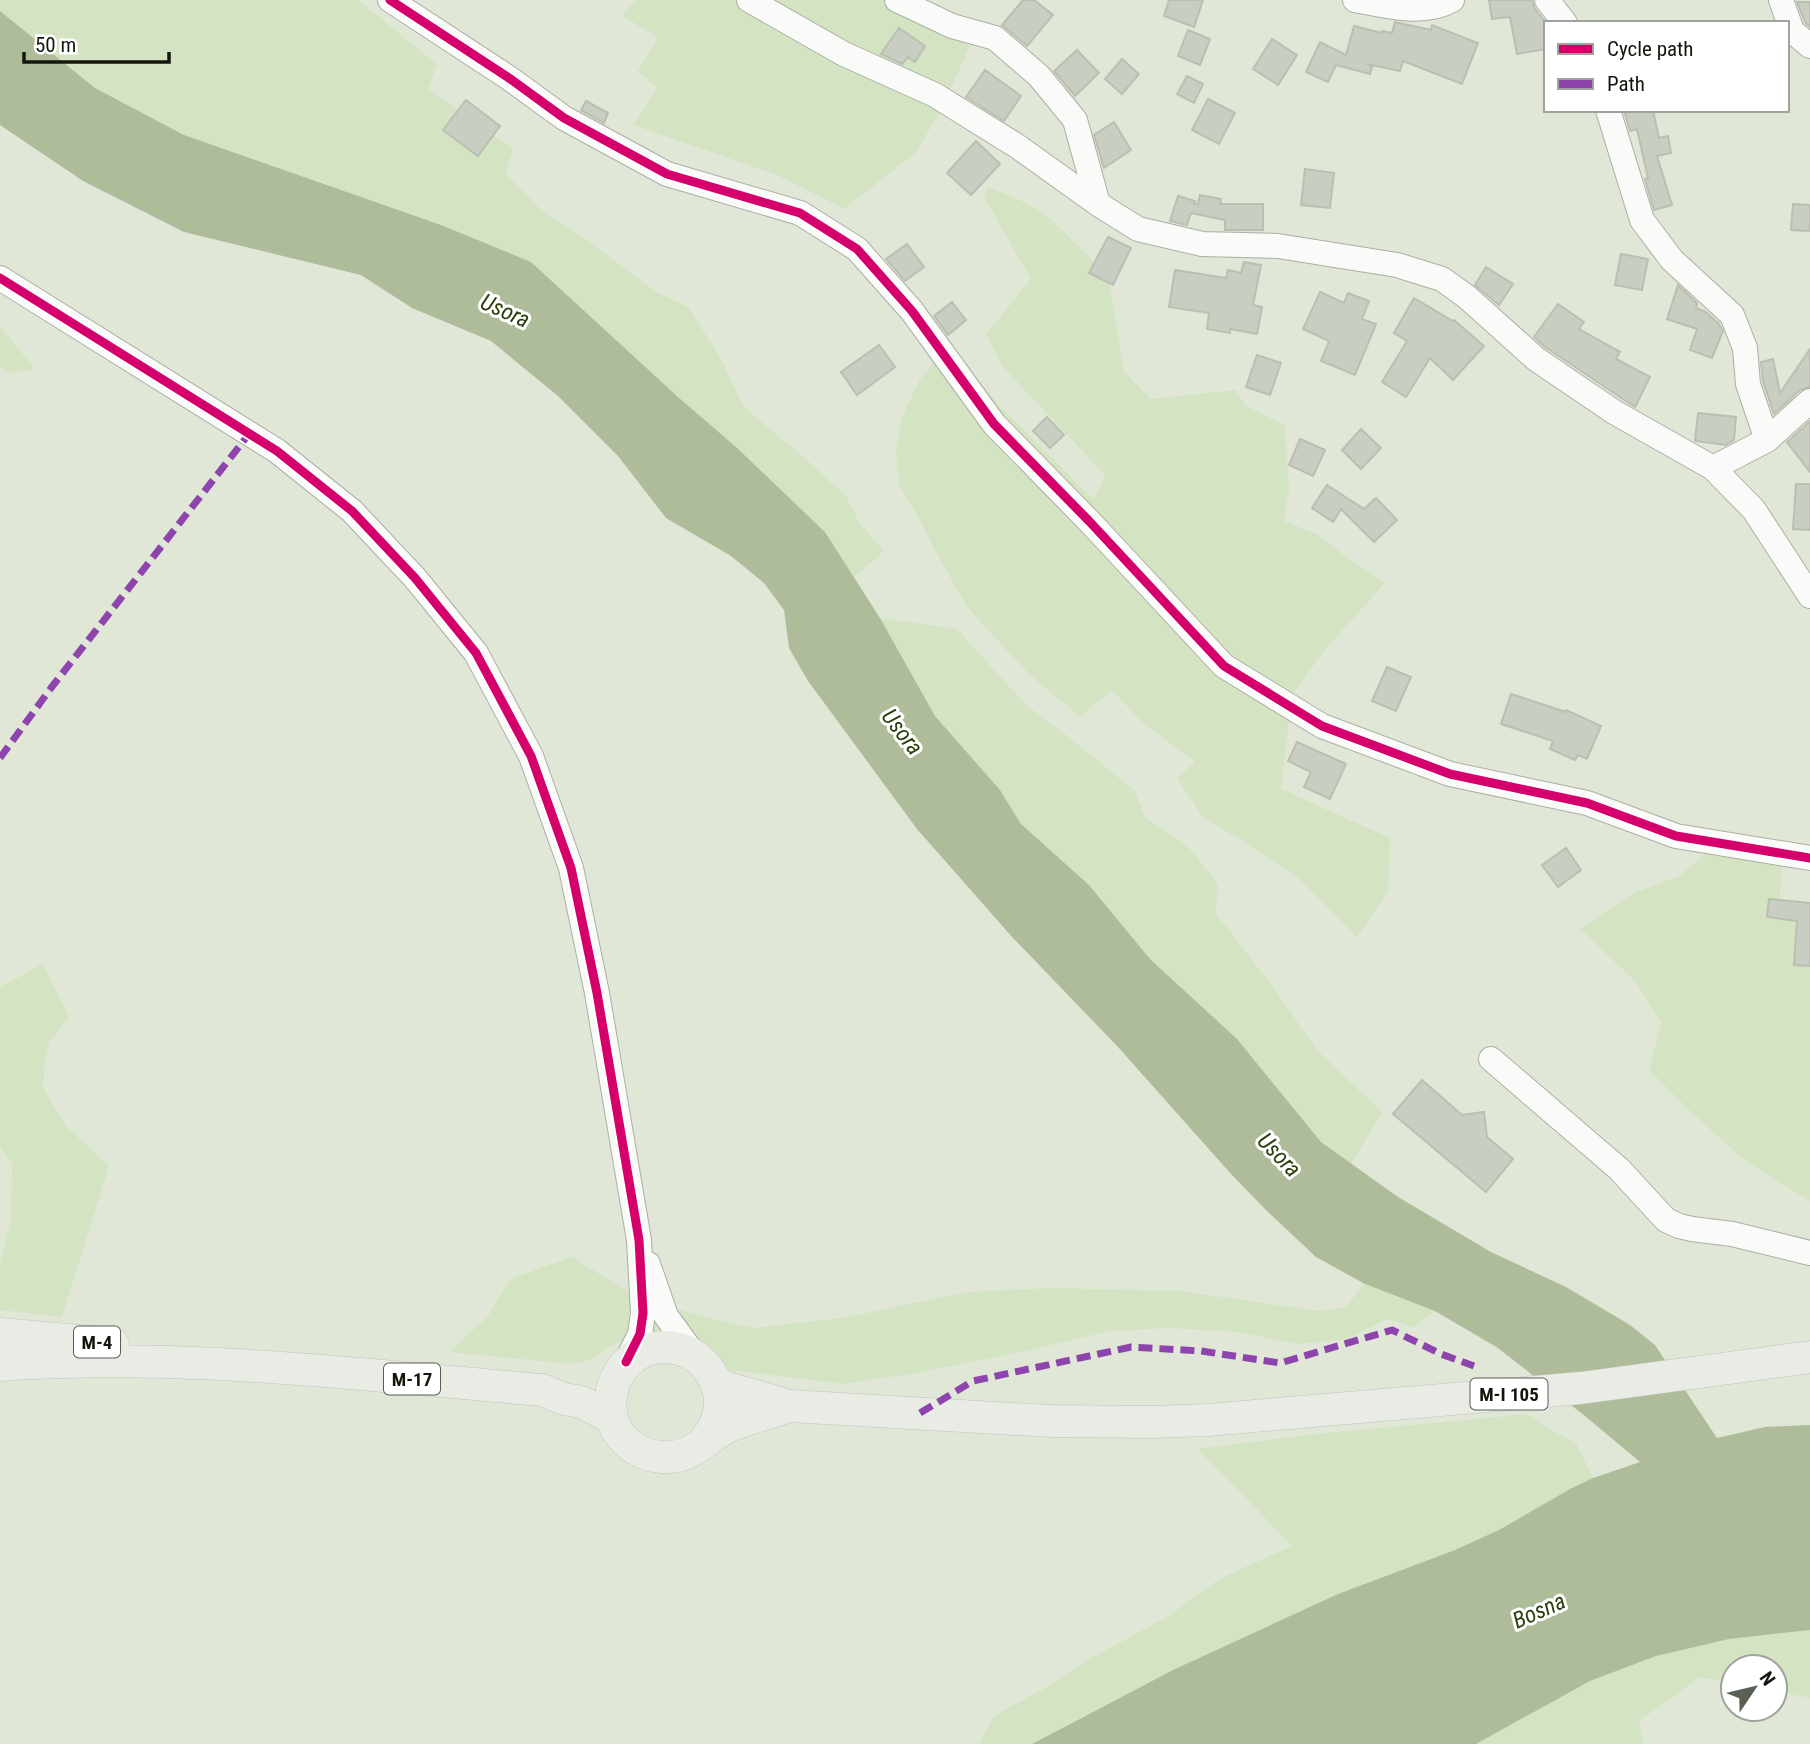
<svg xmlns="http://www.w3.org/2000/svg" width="1810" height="1744" font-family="'Roboto Condensed',sans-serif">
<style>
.green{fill:#d4e3c2}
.water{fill:#aebc99}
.building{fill:#c9cec2;stroke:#babfb2;stroke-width:2}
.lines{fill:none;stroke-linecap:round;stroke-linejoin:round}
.minor-casing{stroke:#aaafa3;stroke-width:26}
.major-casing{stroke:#c0c3bc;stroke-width:33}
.minor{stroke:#fafbf9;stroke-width:24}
.major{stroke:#e9ece5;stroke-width:32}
.quiet{stroke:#8e44ad;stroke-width:7;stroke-dasharray:14 7;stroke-linecap:butt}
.cycleway-casing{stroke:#fff;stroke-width:13}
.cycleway{stroke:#d6006c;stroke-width:9}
.labels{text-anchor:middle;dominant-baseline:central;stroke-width:6;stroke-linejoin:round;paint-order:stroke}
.shield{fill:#fff;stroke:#595d55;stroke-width:2}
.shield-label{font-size:19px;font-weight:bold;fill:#12170c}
.water-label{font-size:23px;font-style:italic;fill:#2e3f0d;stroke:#fff}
</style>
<rect width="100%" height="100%" fill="#e0e7d7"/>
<path class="green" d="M0,0H358L437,64L428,89L513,149L505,173L541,210L598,248L656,292L688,307L719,355L743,406L809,462L846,496L860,524L884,551L854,577L825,532L736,447L678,397L531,262L441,225L184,135L95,88L0,11Z
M635,0H894L902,10L970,46L941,110L916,152L844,209L777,175L634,125L657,88L638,71L658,38L623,16Z
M987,187L1024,202L1048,217L1108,275L1124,371L1151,399L1236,390L1246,406L1285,425L1289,490L1284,521L1319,535L1337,550L1385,583L1327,647L1292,695L1281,789L1390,838L1388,892L1357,937L1298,878L1249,845L1203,817L1177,778L1195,762L1143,723L1112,690L1080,717L1028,673L967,607L936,552L918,516L899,485L896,449L902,417L919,381L948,344L1000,406L1094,500L1105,475L1002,366L986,334L1031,279L985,199Z
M0,326L35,369L9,373L0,366Z
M880,618L957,629L1026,705L1066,735L1134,790L1145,817L1190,849L1218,884L1216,914L1264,975L1318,1051L1382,1112L1351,1164L1321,1142L1237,1039L1150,959L1089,885L1021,824L1000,790L935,716Z
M1718,843L1782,863L1779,906L1808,915L1810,934V1201L1743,1159L1690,1111L1649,1070L1661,1023L1636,982L1580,929L1636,892L1679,876Z
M43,964L69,1017L50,1041L45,1060L43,1088L66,1126L109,1166L62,1317L0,1310V1264L11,1218L12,1163L0,1147V987Z
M572,1257L638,1298L708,1318L754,1328L842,1318L967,1292L1051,1288L1180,1291L1319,1311L1346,1307L1364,1284L1435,1311L1414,1327L1387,1319L1346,1339L1298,1344L1238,1332L1169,1328L1110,1331L1021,1352L916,1373L844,1384L715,1368L636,1337L609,1346L590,1360L570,1364L449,1352L488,1316L510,1279Z
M1528,1414L1549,1429L1576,1443L1593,1478L1570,1489L1499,1530L1455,1550L1338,1594L1078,1719L1032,1744H979L994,1716L1054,1683L1088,1660L1170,1615L1221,1578L1292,1546L1198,1449L1306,1435Z
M1810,1630V1698L1775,1691V1667H1733V1683L1700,1677L1639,1721L1643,1744H1476L1590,1681L1656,1656L1729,1639Z"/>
<path class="water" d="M0,11L95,88L184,135L441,225L531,262L678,397L736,447L825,532L880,618L935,716L1000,790L1021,824L1089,885L1150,959L1237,1039L1321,1142L1398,1197L1491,1252L1566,1287L1630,1325L1655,1345L1717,1438L1765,1427L1810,1425V1630L1729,1639L1656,1656L1590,1681L1476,1744H1032L1173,1670L1338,1594L1455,1550L1499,1530L1570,1489L1593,1478L1640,1462L1585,1416L1498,1348L1435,1311L1365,1284L1316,1257L1266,1210L1231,1174L1118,1047L1013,938L917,829L808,681L789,648L784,610L764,583L731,556L666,518L618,456L558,396L491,341L412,308L361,275L184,232L83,181L0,125Z"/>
<path class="building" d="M1023,0H1034L1053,15L1027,46L1002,25Z
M1169,0H1203L1194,27L1164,16Z
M1489,0H1532L1535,9L1546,23V49L1517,54L1510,17L1492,19Z
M1797,2H1810V27L1805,22Z
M1395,22L1431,30L1432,25L1478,43L1462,84L1403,61L1400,71L1367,64L1372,67L1370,74L1336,65L1328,82L1306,72L1320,42L1346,55L1354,26L1382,33V31L1392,33Z
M899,28L925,46L915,62L908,57L902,64L881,54Z
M1188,30L1210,39L1200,65L1178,56Z
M1272,39L1297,55L1278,85L1253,69Z
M1077,50L1099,73L1075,96L1054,71Z
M1122,59L1139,74L1122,94L1105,79Z
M985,70L1021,96L1004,121L966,97Z
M1187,76L1203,84L1194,103L1177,94Z
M1208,99L1235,113L1219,144L1192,130Z
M466,100L500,126L478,156L443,130Z
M586,101L608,113L604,123L581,110Z
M1624,110H1653L1659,138L1668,136L1671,153L1657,156L1672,205L1654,210L1645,179L1648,178L1637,129L1630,131Z
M1114,122L1131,150L1104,168L1094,135Z
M976,141L1000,164L971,195L947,173Z
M1305,169L1334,173L1330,208L1301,205Z
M1200,195L1221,199L1220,204H1263V230H1225V220L1191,213L1187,225L1170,221L1178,196L1195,201L1194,204H1198Z
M1793,204L1810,205V231L1791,230Z
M1108,237L1131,248L1113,285L1089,273Z
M907,244L924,267L905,281L886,259Z
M1621,254L1648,259L1642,290L1615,285Z
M1244,262L1261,265L1253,305L1262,307L1257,334L1230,329V333L1207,329L1209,313L1169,307L1175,270L1226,278L1228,270L1241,273Z
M1486,267L1513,284L1499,305L1475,285Z
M1678,285L1697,303L1696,308L1706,312L1719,324L1723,331L1712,358L1690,350L1697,329L1667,319Z
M1320,292L1344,303L1348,293L1369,301L1362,319L1376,324L1355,375L1321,361L1329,341L1303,329Z
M1414,298L1453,321L1454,320L1484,346L1453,380L1430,358L1406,397L1382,382L1407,341L1394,333Z
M952,302L966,320L948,335L934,316Z
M1558,304L1584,322L1579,329L1620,352L1616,359L1650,377L1635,407L1545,347L1534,337Z
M879,345L895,367L857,395L841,372Z
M1810,349V387L1800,390L1774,414L1763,381L1761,362L1773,359L1780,393Z
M1257,355L1281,363L1270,395L1246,387Z
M1698,413L1736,417L1734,440L1726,445L1695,441Z
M1047,417L1064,435L1050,448L1033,431Z
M1810,421V472L1787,442Z
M1361,429L1381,448L1361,469L1342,450Z
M1300,439L1325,450L1313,476L1289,465Z
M1796,484H1810V530L1793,529Z
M1327,485L1364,509L1376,498L1397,520L1374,542L1341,509L1333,522L1312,508Z
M1387,667L1411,677L1396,711L1372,701Z
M1511,694L1566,712V710L1601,726L1587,759L1578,755L1575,760L1550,749L1553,741L1501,724Z
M1297,742L1346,764L1330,799L1304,787L1311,772L1288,761Z
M1566,848L1581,870L1558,887L1542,865Z
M1769,899L1810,903V966L1794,965L1797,921L1767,917Z
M1422,1080L1462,1115L1484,1112L1487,1137L1513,1159L1486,1192L1393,1114Z"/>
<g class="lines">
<g class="minor-casing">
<path id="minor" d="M390,0L509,78L564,118L667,174L800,213L857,249L912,311L994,424L1089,521L1224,666L1322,726L1450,774L1587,803L1676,836L1810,858
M749,0L844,54L935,95L1017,146L1098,204
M897,0L952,26L995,38L1039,76L1075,120L1098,204L1138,229L1202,244L1278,246L1397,265L1442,279L1467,297L1536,359L1614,412L1713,468L1754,510L1810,596
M1355,0C1385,6 1424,16 1452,0
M1547,0L1565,23
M1781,0L1792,31L1810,46
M1608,110L1642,220L1672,260L1732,315L1745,348L1748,384L1767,440
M0,278L277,451L352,511L415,578L476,653L531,756L571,868L597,993L639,1240L643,1313L640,1334L626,1362
M1713,468L1767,440L1810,401
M1491,1059L1619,1169L1666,1220L1679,1226L1692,1229L1732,1234L1810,1253
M648,1264L666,1316L696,1357"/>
</g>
<g class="major-casing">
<path id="major" d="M0,1334L113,1344
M0,1365C180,1352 362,1375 542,1390L564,1399L581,1402L611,1417
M716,1383L731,1389L790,1406L1050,1421L1153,1422L1208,1420L1581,1388L1810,1357
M703,1443C709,1435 714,1429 717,1420C727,1391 709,1357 679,1349C639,1338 605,1374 611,1413C616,1448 658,1467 689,1452C703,1446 715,1432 729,1426C749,1418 770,1413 790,1406"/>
</g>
<use href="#minor" class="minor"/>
<use href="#major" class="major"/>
<path class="quiet" d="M0,758L51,688L249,434
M920,1413L973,1381L1131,1347L1201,1351L1280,1363L1392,1330L1441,1354L1474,1366"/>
<g class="cycleway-casing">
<path id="cycleway" d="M390,0L509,78L564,118L667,174L800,213L857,249L912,311L994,424L1089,521L1224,666L1322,726L1450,774L1587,803L1676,836L1810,858
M0,278L277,451L352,511L415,578L476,653L531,756L571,868L597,993L639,1240L643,1313L640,1334L626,1362"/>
</g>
<use href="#cycleway" class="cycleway"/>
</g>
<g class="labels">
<g class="shield">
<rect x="74" y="1326.5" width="46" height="31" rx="5"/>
<rect x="384" y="1363.5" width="56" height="31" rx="5"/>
<rect x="1470.5" y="1378.5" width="77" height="31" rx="5"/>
</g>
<g class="shield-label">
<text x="97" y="1342">M-4</text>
<text x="412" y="1379">M-17</text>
<text x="1509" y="1394">M-I 105</text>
</g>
<g class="water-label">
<text transform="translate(505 311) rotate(24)">Usora</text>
<text transform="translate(902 732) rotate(52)">Usora</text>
<text transform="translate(1279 1155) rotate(46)">Usora</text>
<text transform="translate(1539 1611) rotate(-24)">Bosna</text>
</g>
</g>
<rect x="1544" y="21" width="245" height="91" fill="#ffffff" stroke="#a0a29e" stroke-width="2"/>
<rect x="1558" y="44" width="35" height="10" fill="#d6006c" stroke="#a0a29e" stroke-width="2"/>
<text x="1607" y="56" font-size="21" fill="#12170c">Cycle path</text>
<rect x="1558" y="79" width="35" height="10" fill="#8e44ad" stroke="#a0a29e" stroke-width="2"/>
<text x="1607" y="91" font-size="21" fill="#12170c">Path</text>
<g transform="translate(1754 1688) rotate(55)"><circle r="33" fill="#ffffff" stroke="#a0a29e" stroke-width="2"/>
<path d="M0-5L12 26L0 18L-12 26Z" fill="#5a6053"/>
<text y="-10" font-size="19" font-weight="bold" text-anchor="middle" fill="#12170c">N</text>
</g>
<path d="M24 52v10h145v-10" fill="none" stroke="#12170c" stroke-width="3.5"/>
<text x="35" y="52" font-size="21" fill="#12170c" stroke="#ffffff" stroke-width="5" paint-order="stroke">50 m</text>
</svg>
